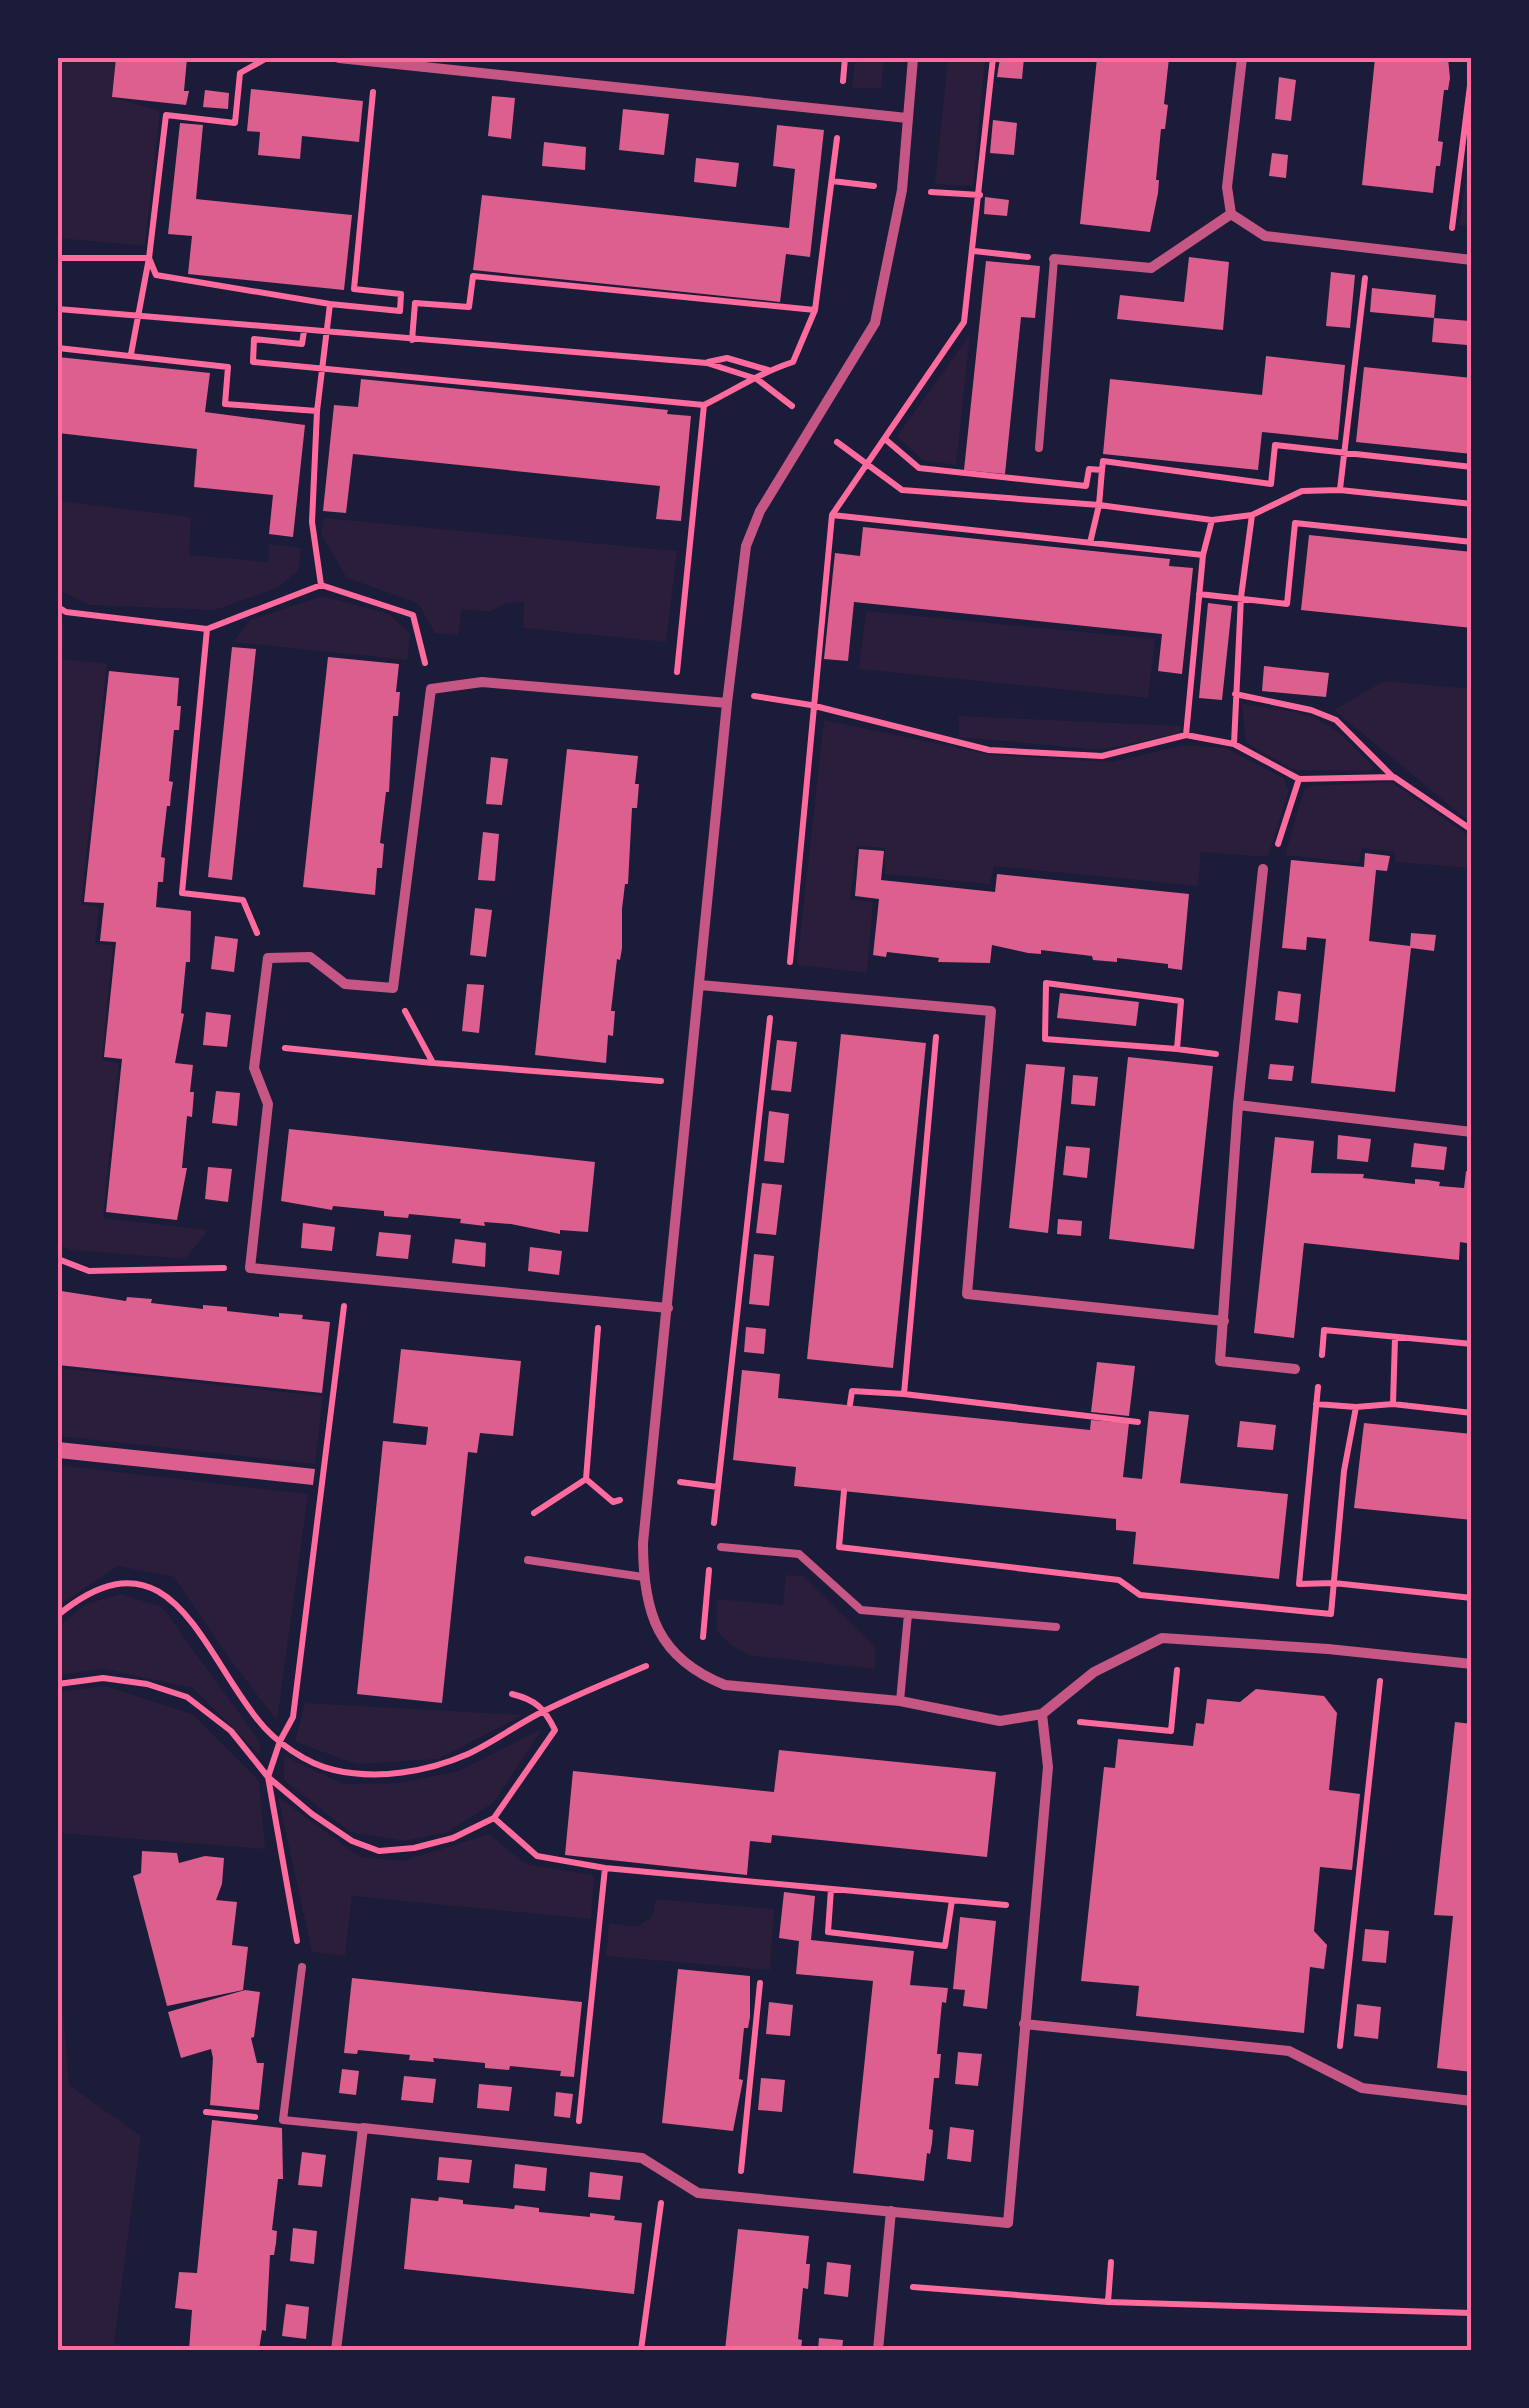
<svg xmlns="http://www.w3.org/2000/svg" width="1529" height="2408" font-family="'DM Sans',sans-serif">
<style>
.green{fill:#2a1e3b}
.building{fill:#dd5f8e}
.lines{fill:none;stroke-linecap:round;stroke-linejoin:round}
.path{stroke:#ff6b9d;stroke-width:6}
.service{stroke:#c65784;stroke-width:8}
.minor{stroke:#c65784;stroke-width:10}
.neatline{fill:none;stroke:#ff6b9d;stroke-width:4}
</style>
<rect width="100%" height="100%" fill="#1b1b3a"/>
<path class="green" d="M58,58H116L112,97L160,111L145,246L58,238Z
M855,58H884L881,88H852Z
M948,58H985L973,186L935,184Z
M1471,145V226L1459,225Z
M970,335L956,465L923,460L897,436Z
M58,501L191,517L189,555L269,562V544L301,548L298,571L277,588L215,610L90,605L58,590Z
M324,518L677,551L666,642L523,628L524,602L507,603L490,612L462,609L458,635L435,633L418,603L347,578L321,534Z
M323,596L389,614L410,634L407,660L233,642L250,620Z
M866,611L1155,639L1148,698L859,669Z
M58,623L64,626L63,659L107,664L81,904L99,907L95,944L113,945L102,1060L119,1063L103,1218L208,1230L186,1259L71,1250L58,1245Z
M1384,681L1471,689V823L1334,710Z
M1242,704C1315,715 1322,712 1374,767L1369,771L1294,770L1246,743Z
M959,716L1181,726L1180,733L1102,750L959,737Z
M824,720L992,755L1112,762L1184,745L1226,748L1283,778L1289,790L1268,857L1201,852L1198,886L994,866L990,884L885,874V848L857,846L850,899L873,902L867,973L797,965Z
M1391,782L1471,837V868L1395,862V852L1362,848L1359,863L1285,855L1304,790L1312,786Z
M58,1368L323,1396L315,1464L58,1436Z
M58,1465L308,1494L277,1721L229,1658L174,1577L118,1566L58,1606Z
M786,1575L803,1576L875,1647V1669L749,1655L731,1645L717,1631V1599L783,1605Z
M121,1594L162,1607L260,1742V1755L193,1688L104,1669L58,1675V1627L86,1604Z
M105,1686L192,1714L259,1781L265,1849L58,1833V1692Z
M305,1703L523,1715L438,1759L357,1764L295,1742Z
M542,1729L494,1802L448,1832L405,1841L350,1832L284,1780V1756L343,1784L400,1783L459,1771Z
M278,1797L360,1857L403,1861L489,1834L526,1864L594,1875L591,1919L352,1896L345,1956L312,1952Z
M656,1899L774,1909L770,1970L606,1956L609,1923L637,1927L652,1917Z
M58,1945L69,2085L141,2136L114,2344L158,2350H58Z"/>
<path class="building" d="M116,58H187L184,91H189L186,105L112,97Z
M1000,58H1024L1022,79L997,77Z
M1097,58H1169L1164,104L1168,105L1165,129H1161L1156,180H1159L1158,193L1150,232L1080,224Z
M1375,58H1448L1450,78L1448,90H1444L1438,141L1443,142L1440,166H1436L1433,193L1362,185Z
M1279,77L1296,80L1291,121L1275,119Z
M251,89L363,101L359,142L302,136L300,159L258,155L260,132L247,131Z
M205,90L229,93L228,109L203,107Z
M492,96L515,98L511,139L488,136Z
M623,109L669,114L664,155L619,150Z
M993,120L1017,123L1014,155L990,153Z
M180,123L203,125L196,199L352,215L344,290L188,274L192,236L168,234Z
M777,125L824,130L810,257L786,254L780,302L473,270L482,195L789,228L795,169L773,166Z
M544,142L586,147L585,170L542,166Z
M1272,153L1288,155L1286,178L1269,176Z
M696,158L739,163L736,187L694,182Z
M985,197L1009,200L1007,216L984,214Z
M1189,257L1229,262L1223,330L1117,319L1120,295L1184,302Z
M986,261L1040,266L1035,318L1021,317L1005,474L964,470Z
M1331,272L1355,275L1350,328L1326,326Z
M1372,288L1436,295L1434,318L1370,312Z
M1434,318L1470,321L1467,345L1432,342Z
M1266,356L1345,365L1338,440L1262,432L1258,470L1103,454L1110,379L1262,395Z
M58,357L210,373L205,412L305,425L293,537L269,534L273,495L194,487L197,449L58,433Z
M1364,367L1472,378V454L1356,442Z
M361,379L668,410L667,414L691,416L681,521L656,519L660,486L353,454L346,513L323,511L334,405L358,407Z
M863,527L1170,559L1169,566L1193,568L1182,674L1158,671L1162,634L854,602L848,661L824,659L835,553L860,556Z
M1309,535L1472,552V628L1301,610Z
M1208,603L1232,606L1222,700L1199,698Z
M232,647L256,649L232,880L208,877Z
M328,657L399,664L396,692H400L398,716H393L389,792H386L380,843L384,844L382,868H377L375,895L303,887Z
M1264,666L1329,673L1326,697L1262,691Z
M109,671L179,678L177,706H181L179,730H174L169,781L173,782L171,794L170,806H167L161,857L165,858L163,882H158L156,907L191,911L190,962H186L181,1013L184,1014L175,1063L193,1065L190,1092H194L192,1117L187,1116L182,1168H187L177,1220L106,1212L122,1059L104,1057L116,942L100,941L104,903L84,902Z
M567,749L638,756L635,784H639L637,808H632L628,884H625L622,909V948L620,960L617,959L611,1011H615L613,1036L608,1035L606,1063L535,1055Z
M491,757L508,759L502,805L486,804Z
M483,832L499,834L495,881L478,880Z
M859,849L884,851L881,880L995,892L997,874L1189,894L1182,970L1168,968V964L1117,958V962L1093,960L1092,956L1041,950V954L1028,953L992,945L990,963L938,962L939,958L887,952L886,957L873,955L879,899L855,896Z
M1365,853L1390,856L1387,871L1376,870L1369,941L1410,946L1411,933L1436,935L1434,951L1411,948L1395,1092L1311,1083L1326,939L1307,937L1306,950L1282,948L1291,860L1364,867Z
M475,908L492,910L486,957L470,955Z
M215,936L238,939L234,972L211,969Z
M467,984L484,985L479,1033L462,1031Z
M1278,991L1301,994L1298,1023L1275,1020Z
M1060,993L1139,1002L1136,1026L1057,1018Z
M206,1012L231,1015L227,1047L203,1045Z
M841,1034L926,1043L893,1368L807,1359Z
M777,1040L797,1042L791,1092L771,1090Z
M1128,1057L1213,1066L1194,1249L1109,1239Z
M1026,1064L1065,1067L1048,1233L1009,1228Z
M1270,1064L1294,1066L1292,1081L1268,1079Z
M1073,1075L1098,1077L1095,1106L1071,1104Z
M216,1091L240,1093L237,1126L212,1123Z
M769,1111L789,1114L784,1163L764,1161Z
M289,1129L595,1162L588,1232L560,1230V1234L511,1224L484,1222L485,1226L460,1223L461,1219L409,1214L408,1218L384,1216V1211L333,1206L332,1210L281,1201Z
M1338,1135L1371,1139L1368,1162L1337,1159Z
M1275,1137L1314,1141L1311,1173L1364,1174L1363,1178L1415,1184V1179L1428,1180L1440,1182L1439,1186L1464,1188L1466,1171L1472,1172V1244L1460,1242L1459,1260L1304,1243L1294,1338L1254,1333Z
M1414,1143L1447,1147L1444,1170L1411,1167Z
M1066,1146L1090,1148L1087,1178L1063,1175Z
M208,1167L232,1169L228,1202L205,1199Z
M762,1183L782,1185L776,1235L756,1233Z
M1058,1219L1082,1221L1081,1236L1057,1234Z
M303,1223L335,1227L332,1251L301,1248Z
M379,1232L411,1235L408,1259L376,1256Z
M455,1239L486,1243L485,1267L452,1263Z
M530,1247L562,1251L559,1275L528,1271Z
M754,1254L774,1256L769,1306L749,1304Z
M61,1291L126,1301L127,1297L152,1299L151,1303L203,1309V1305L227,1307V1311L279,1317V1313L303,1315L302,1319L330,1322L322,1393L58,1365Z
M746,1327L766,1329L764,1354L744,1352Z
M401,1349L521,1361L513,1436L480,1433L477,1453L468,1452L442,1703L357,1694L383,1441L426,1445L428,1427L393,1423Z
M1097,1362L1135,1366L1129,1416L1091,1412Z
M742,1370L780,1374L778,1398L1090,1430L1091,1420L1129,1423L1123,1477L1142,1479L1149,1411L1189,1415L1180,1483L1288,1494L1279,1579L1133,1564L1136,1532L1116,1530V1519L794,1486L796,1467L733,1460Z
M1240,1421L1276,1425L1273,1450L1237,1447Z
M1364,1423L1472,1434V1520L1354,1508Z
M58,1442L315,1469L313,1485L58,1458Z
M1256,1689L1324,1696L1337,1713L1329,1790L1360,1794L1352,1870L1320,1867L1314,1931L1327,1945L1324,1969L1310,1967L1304,2033L1136,2016L1139,1986L1081,1981L1104,1767L1115,1768L1118,1739L1193,1746L1196,1723L1204,1724L1207,1699L1240,1702Z
M1455,1722L1472,1724V2072L1437,2068L1453,1916L1434,1915Z
M779,1750L996,1772L987,1857L772,1835L771,1843L750,1841L747,1875L565,1855L573,1771L774,1792Z
M142,1851L177,1853L179,1863L205,1856L224,1858L222,1884L216,1900L237,1902L232,1945L248,1947L243,1990L167,2006L133,1876L141,1873Z
M784,1892L815,1896L811,1940L914,1951L910,1985L948,1988L946,2003L942,2002L937,2054H941L939,2078H934L929,2129L933,2130L932,2143L930,2154L927,2153L924,2181L853,2173L873,1981L796,1974L799,1941L779,1938Z
M960,1917L996,1921L987,2009L963,2006L965,1990L953,1989Z
M1365,1929L1389,1931L1386,1963L1362,1961Z
M678,1969L750,1976V2017L748,2028H744L739,2079L743,2080L733,2131L662,2123Z
M352,1978L582,2002L574,2077L560,2076L561,2071L510,2066L509,2070L485,2068V2063L433,2058L434,2062L409,2060L410,2055L358,2050L357,2054L344,2053Z
M245,1990L260,1992L254,2037L251,2038L257,2063H264L259,2110L210,2105L213,2058L211,2049L181,2058L168,2012Z
M769,2002L793,2005L790,2036L766,2034Z
M1357,2004L1381,2007L1378,2039L1354,2036Z
M958,2052L982,2054L978,2086L955,2084Z
M342,2069L359,2071L356,2095L339,2093Z
M404,2076L436,2079L433,2103L401,2100Z
M761,2078L785,2080L782,2112L758,2110Z
M479,2084L512,2087L509,2111L477,2108Z
M556,2092L573,2094L570,2118L554,2116Z
M212,2120L282,2128L283,2179H278L272,2230L277,2231L276,2243L274,2255H270L266,2331L262,2330L259,2350H189L192,2310L175,2308L179,2272L197,2273Z
M950,2127L974,2130L971,2162L947,2159Z
M302,2152L326,2155L322,2187L298,2185Z
M439,2157L472,2160L469,2183L437,2180Z
M515,2164L547,2168L545,2191L513,2188Z
M590,2172L623,2176L620,2200L588,2197Z
M439,2197L463,2200V2204L514,2209L515,2205L539,2208V2212L590,2217V2213L615,2216L614,2220L642,2223L634,2294L404,2269L411,2198L438,2201Z
M293,2228L317,2231L314,2264L290,2261Z
M738,2229L809,2236L806,2264H810L809,2277L808,2289L803,2288L798,2339L802,2340L801,2350H725Z
M827,2262L851,2265L848,2297L824,2294Z
M286,2304L309,2307L306,2339L282,2336Z
M819,2338L843,2340L842,2350H818Z"/>
<g class="lines">
<path class="path" d="M843,81L845,58
M373,92L354,289L401,294L400,311L330,304L317,411L312,522L321,585L413,615L425,663
M832,181L874,186
M931,192L980,195
M1452,228L1472,70
M974,251L1028,257
M58,258H149L156,275L330,304
M58,309L707,363L757,379L792,406
M304,331L302,344L254,339L253,362L704,405
M412,340L415,303L469,307L473,276L815,310
M58,348L228,367L225,404L317,411
M131,354L149,258L166,115L235,123L240,73L267,58
M708,362L727,358L768,370
M885,439L919,468L1086,486L1089,469L1102,470L1103,461L1271,484L1275,445L1472,467
M837,442L902,490L1099,505L1212,520L1252,515L1302,491L1340,490L1472,504
M1340,489L1365,278
M832,515L1203,555
M1090,543L1099,505L1102,470
M1199,594L1287,604L1295,523L1472,542
M58,607L66,612L207,629L321,585
M207,629L182,893L243,900L257,933
M677,672L704,405C734,390 762,372 793,362L815,310L837,138
M1235,694L1311,710L1336,720L1392,776
M754,696L811,705L989,750L1102,756L1186,735L1234,744L1299,779L1394,777L1472,830
M1186,735L1203,555L1212,520
M1234,744L1241,597L1252,515
M1278,844L1299,779
M1472,948V950
M790,962L832,515L964,322L993,58
M1046,983L1181,1001L1177,1049L1045,1039Z
M405,1011L433,1063L661,1081
M285,1048L432,1063
M1177,1049L1216,1054
M58,1259L89,1271L224,1268
M344,1306L293,1717L280,1741L268,1777L312,1814L352,1841L379,1851L414,1848L453,1838L494,1818L555,1730C544,1708 536,1700 512,1694
M1322,1355L1324,1330L1472,1344
M1318,1387L1299,1584L1334,1583L1472,1598
M904,1394L1138,1422
M850,1404L852,1391L904,1394L936,1037
M1316,1404L1356,1407L1393,1404L1472,1413
M1393,1404L1395,1338
M586,1479L613,1502L620,1500
M680,1482L718,1487
M844,1491L839,1547L1119,1580L1140,1595L1331,1614
M534,1513L586,1479L598,1328
M714,1523L770,1018
M1331,1614L1344,1471L1356,1407
M58,1615C169,1524 201,1650 258,1720C275,1742 307,1764 334,1770C378,1780 427,1772 468,1754C496,1741 520,1722 548,1709C580,1693 613,1680 646,1666
M703,1637L709,1570
M58,1684L103,1678L147,1684L187,1697L231,1731L268,1777L297,1941
M1080,1722L1171,1731L1177,1670
M494,1818L537,1856L605,1868L1006,1905
M831,1889L828,1932L945,1946L952,1900
M1340,2046L1380,1681
M206,2112L255,2117
M579,2121L605,1868
M741,2171L760,1983
M913,2287L1108,2302L1472,2313
M1108,2302L1111,2262
M641,2350L661,2203"/>
<path class="service" d="M1039,448L1054,259
M721,1547L799,1554L861,1610L1056,1627
M528,1560L643,1577
M900,1701L908,1614
M302,1967L283,2120L363,2128"/>
<path class="minor" d="M339,58L907,118
M913,58L902,190L875,323L760,511L746,546L727,703L643,1543C643,1612 657,1658 725,1685L900,1701L1000,1721L1042,1714
M1242,58L1227,187L1231,214L1265,236L1472,260
M1054,259L1151,268L1231,214
M1263,869L1238,1105L1220,1361L1295,1369
M700,985L991,1011L967,1294L1224,1321
M1238,1105L1472,1132
M668,1308L250,1268L268,1104L254,1068L268,958L310,957L345,984L393,988L431,689L482,682L727,703
M1042,1714L1094,1672L1162,1638L1328,1649L1472,1664
M1024,2024L1289,2051L1362,2088L1472,2101
M336,2350L363,2128L642,2158L698,2193L1008,2223L1048,1767L1042,1714
M878,2350L891,2211"/>
</g>
<rect width="1529" height="2408" fill="none" stroke="#1b1b3a" stroke-width="120"/>
<rect x="60" y="60" width="1409" height="2288" class="neatline"/>
</svg>
